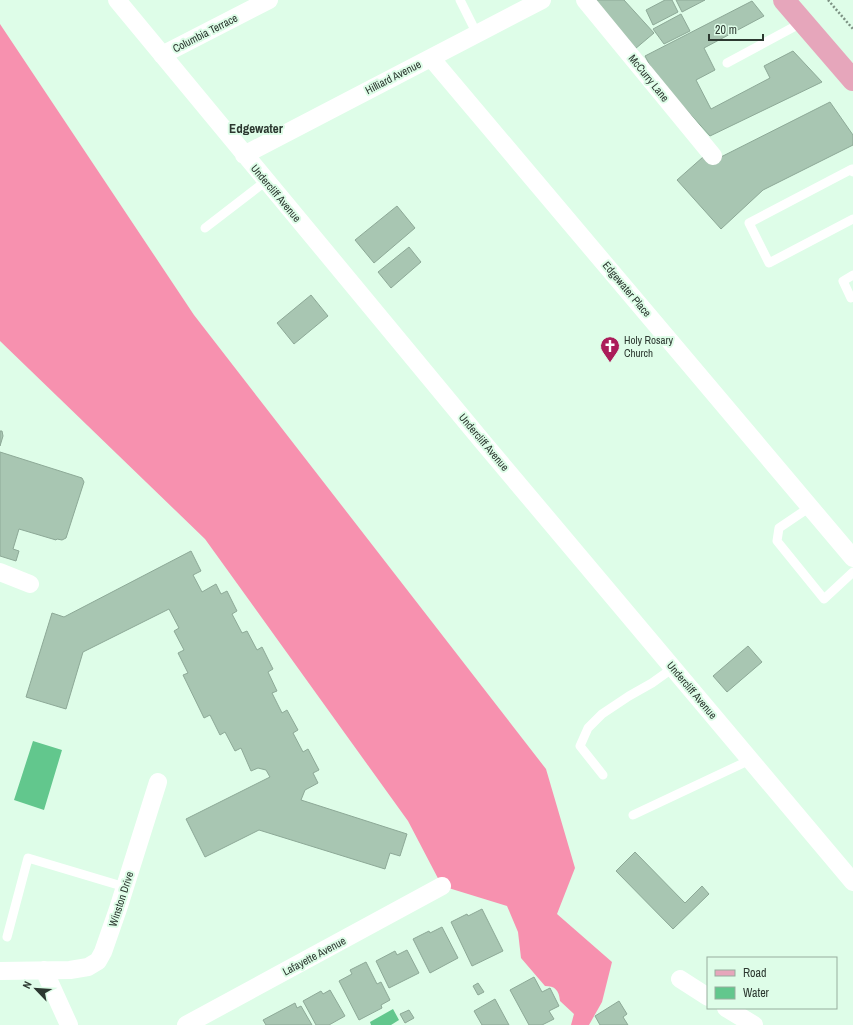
<svg xmlns="http://www.w3.org/2000/svg" width="853" height="1025" font-family="'Archivo Narrow',sans-serif">
<style>
.forest{fill:#f791af}
.water{fill:#62c78d}
.building{fill:#a8c6b2;stroke:#8da997}
.lines{fill:none;stroke-linecap:round;stroke-linejoin:round}
.path{stroke:#7c9183;stroke-width:2.5;stroke-dasharray:2 2;stroke-linecap:butt}
.service{stroke:#fff;stroke-width:9}
.minor{stroke:#fff;stroke-width:18}
.primary{stroke:#e6a6bb;stroke-width:22}
.labels{text-anchor:middle;dominant-baseline:central;stroke-width:4;stroke-linejoin:round;paint-order:stroke}
.street-label{font-size:11px;fill:#2c3830;stroke:#defde8}
.poi-label{font-size:11px;fill:#2c3830;stroke:#defde8;text-anchor:start}
.quarter-label{font-size:13px;font-weight:bold;fill:#2c3830;stroke:#defde8}
</style>
<rect width="100%" height="100%" fill="#defde8"/>
<path class="forest" d="M0,24L194,315L546,769L575,868L557,914L612,962L602,1002L589,1025H571L574,1014L560,1001C559,990 555,986 545,986L521,958L518,932L507,906L442,886L408,821L205,539L0,341Z"/>
<path class="water" d="M33,741L62,750L44,810L14,800Z
M393,1009L399,1020L391,1025H371L370,1022Z"/>
<path class="building" d="M591,0H624L654,33L635,49Z
M665,0H672L678,12L653,25L646,10Z
M676,0H705L682,12Z
M752,1L764,16L704,48L715,70L696,80L711,109L770,78L764,66L793,51L822,82L710,136L655,75L645,56Z
M681,14L690,31L664,44L653,29Z
M830,102L853,135V145L763,190L721,229L677,180L703,157L709,163Z
M397,206L415,228L374,263L355,240Z
M409,247L421,262L391,288L378,272Z
M311,295L328,316L294,344L277,323Z
M0,431H2L3,436L0,446Z
M0,452L82,478L84,482L66,538L62,540L57,539L56,540L19,529L13,549L19,551L16,561L0,556Z
M191,551L201,571L193,575L202,592L216,584L221,594L227,591L237,611L232,614L242,633L247,631L257,650L262,647L273,669L268,672L277,691L272,693L282,713L287,710L298,730L293,733L303,752L308,749L319,770L313,773L318,783L305,790L301,800L407,834L400,856L390,853L385,869L259,830L205,857L186,819L270,777L266,770L258,768L251,771L241,748L235,751L225,732L220,735L210,715L204,718L183,675L188,673L178,653L184,650L174,631L179,628L169,609L83,652L66,709L26,697L52,613L64,617Z
M748,646L762,662L727,692L713,676Z
M635,852L685,903L702,886L709,894L673,929L616,871Z
M482,909L503,951L472,966L451,922L467,914L468,916Z
M442,927L458,958L430,973L413,939L429,931L430,933Z
M407,950L419,973L389,988L376,961L395,951L397,955Z
M366,962L377,984L381,982L390,1000L381,1005L382,1008L359,1020L339,981L352,974L350,970Z
M534,977L542,992L550,988L559,1006L549,1011L554,1019L542,1025H529L510,990Z
M478,983L484,992L478,995L473,986Z
M330,990L345,1016L329,1025H316L303,1001L321,991L323,994Z
M495,999L509,1025H482L474,1011Z
M619,1001L627,1014L623,1017L628,1025H600L595,1016Z
M295,1003L297,1008L301,1006L312,1025H266L263,1020Z
M409,1010L414,1018L405,1023L400,1014Z"/>
<g class="lines">
<path class="path" d="M828,0L853,29"/>
<path class="service" d="M460,0L477,34
M727,63L803,22
M853,172L852,169L749,223L769,263L853,219
M205,228L266,181
M851,298L843,281L853,275
M810,507L779,528L777,541L824,599L853,572
M603,775L580,746L588,728L602,714L629,696L652,683L673,668
M633,815L750,760
M7,937L28,858L125,887"/>
<path class="minor" d="M117,0L482,441L853,882
M585,0L713,156
M162,55L269,0
M431,58L853,558
M244,155L542,0
M0,572L30,584
M44,970L69,1025
M0,971L70,970L88,967L98,961L103,952L118,909L158,782
M680,979L708,997
M726,1008L754,1025
M186,1025L442,886"/>
<path class="primary" d="M784,0L853,80"/>
</g>
<defs>
<g id="church-pin" transform="scale(1)"><path d="M0 17L-7.5 6A9.5 9.5 0 1 1 7.5 6Z" fill="#ab1d5a" stroke="#defde8"/><path d="M-1.2-6h2.4v3.5h3.3v2.4h-3.3V6h-2.4V-.1h-3.3v-2.4h3.3Z" fill="#fff"/></g>
</defs>
<g fill-rule="evenodd">
<use href="#church-pin" x="610" y="346"/>
</g>
<g class="labels">
<g class="street-label">
<text transform="translate(205 33) rotate(-27)">Columbia Terrace</text>
<text transform="translate(393 77) rotate(-27)">Hilliard Avenue</text>
<text transform="translate(649 78) rotate(51)">McCurry Lane</text>
<text transform="translate(276 193) rotate(50)">Undercliff Avenue</text>
<text transform="translate(627 289) rotate(50)">Edgewater Place</text>
<text transform="translate(484 442) rotate(50)">Undercliff Avenue</text>
<text transform="translate(692 690) rotate(50)">Undercliff Avenue</text>
<text transform="translate(121 899) rotate(-72)">Winston Drive</text>
<text transform="translate(314 956) rotate(-28)">Lafayette Avenue</text>
</g>
<g class="poi-label">
<text x="624" y="340">Holy Rosary<tspan x="624" dy="13">Church</tspan></text>
</g>
<g class="quarter-label">
<text x="256" y="128">Edgewater</text>
</g>
</g>
<rect x="707" y="957" width="130" height="52" fill="#defde8" stroke="#97ae9e"/>
<rect x="715" y="970" width="20" height="6" fill="#e6a6bb" stroke="#97ae9e"/>
<text x="743" y="977" font-size="12" fill="#2c3830">Road</text>
<rect x="715" y="987" width="20" height="12" fill="#62c78d" stroke="#97ae9e"/>
<text x="743" y="997" font-size="12" fill="#2c3830">Water</text>
<g transform="translate(36 989) rotate(295)" stroke="#defde8" stroke-width="3" paint-order="stroke">
<path d="M0-3L7 15L0 10L-7 15Z" fill="#2c3830"/>
<text y="-6" font-size="11" font-weight="bold" text-anchor="middle" fill="#2c3830">N</text>
</g>
<path d="M709 34v6h54v-6" fill="none" stroke="#2c3830" stroke-width="2"/>
<text x="715" y="34" font-size="12" fill="#2c3830" stroke="#defde8" stroke-width="3" paint-order="stroke">20 m</text>
</svg>
